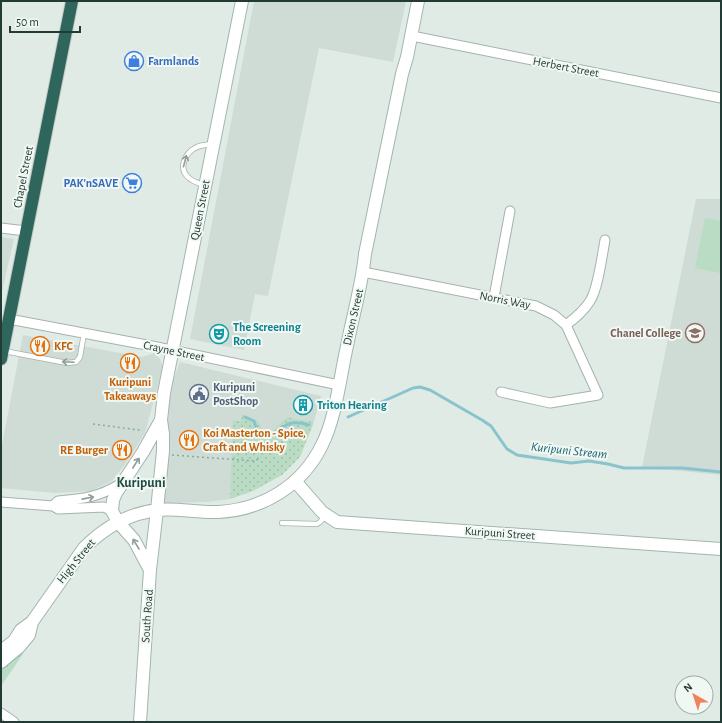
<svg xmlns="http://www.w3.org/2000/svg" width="722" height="723" font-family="'Alegreya Sans',sans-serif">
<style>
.built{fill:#cfdbd5}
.grass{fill:url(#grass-tufts)}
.park{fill:url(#park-dots)}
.pitch{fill:#badbc4}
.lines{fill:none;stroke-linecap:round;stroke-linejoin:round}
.stream{stroke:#8ac3ce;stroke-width:3}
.lane-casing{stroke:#a4b3ad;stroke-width:6}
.street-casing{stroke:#a4b3ad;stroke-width:11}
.secondary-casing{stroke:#a0b6ae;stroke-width:14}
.highway-casing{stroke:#c1c8c6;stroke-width:14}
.path{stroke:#82ada0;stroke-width:1.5;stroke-dasharray:2 3;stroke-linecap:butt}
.lane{stroke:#fff;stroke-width:4.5}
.street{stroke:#fff;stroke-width:9}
.secondary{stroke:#fff;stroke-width:12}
.highway{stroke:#2f665b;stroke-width:12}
.oneway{stroke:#909d9a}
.labels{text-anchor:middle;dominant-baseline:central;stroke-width:4;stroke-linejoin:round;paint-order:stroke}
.shop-label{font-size:12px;font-weight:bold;fill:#366cbe;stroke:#f1f8f4;text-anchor:start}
.street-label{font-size:12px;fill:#223b34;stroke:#f1f8f4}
.culture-label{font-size:12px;font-weight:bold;fill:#0d838f;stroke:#f1f8f4;text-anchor:start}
.education-label{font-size:12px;font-weight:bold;fill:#785e54;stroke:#f1f8f4;text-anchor:end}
.food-label{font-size:12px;font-weight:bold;fill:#c56008;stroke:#f1f8f4;text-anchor:start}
.service-label{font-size:12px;font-weight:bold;fill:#4e5e75;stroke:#f1f8f4;text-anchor:start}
.water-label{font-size:13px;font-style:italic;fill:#1e6574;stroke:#f1f8f4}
.quarter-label{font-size:14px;font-weight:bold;fill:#1e4c42;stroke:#f1f8f4}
</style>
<defs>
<pattern id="grass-tufts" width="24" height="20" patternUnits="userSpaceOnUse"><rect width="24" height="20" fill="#badbc4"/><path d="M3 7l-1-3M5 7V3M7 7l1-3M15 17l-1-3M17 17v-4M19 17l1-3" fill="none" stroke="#a0bda9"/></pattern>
<pattern id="park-dots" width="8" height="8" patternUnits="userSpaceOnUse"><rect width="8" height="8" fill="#badbc4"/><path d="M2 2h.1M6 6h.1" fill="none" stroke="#a0bda9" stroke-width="1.8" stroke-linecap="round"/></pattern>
</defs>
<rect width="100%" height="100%" fill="#e1ebe6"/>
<path class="built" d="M254,1H406L393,62L319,48L268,296L255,294L244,350L190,339Z
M696,199H721V475L642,467Z
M1,237L14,239L1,296Z
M23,335L142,357L154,353L160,359L163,367L145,433L126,463L112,481L91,491L54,493L1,488V450Z
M180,362L321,396L314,422L287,417L270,433L263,432L242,414L241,421L234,420L230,499L206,502L163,503L170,389Z"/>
<path class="grass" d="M22,652L23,654L1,686V669Z"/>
<path class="park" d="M242,414L258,421L263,432L270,433L287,417L314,422L300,457L282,475L253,491L230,499L233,420L241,421Z"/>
<path class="pitch" d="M705,218L721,221V273L695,268Z"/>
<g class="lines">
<path class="stream" d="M245,417L254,421L257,430L261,434L270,436C286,425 289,419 309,425
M348,417L413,388L420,387L430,390L482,420L491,426L507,449L517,455L571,463L589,461L608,464L624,468H682L721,472"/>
<g class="lane-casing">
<path id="lane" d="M204,185C199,183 193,182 189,178C178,169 184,153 197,147C201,145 207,145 212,144
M4,351L67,363L76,362L80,357L84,333
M282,523L317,524L320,522L326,515"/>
</g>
<g class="street-casing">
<path id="street" d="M412,36L721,98
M1,228L26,231
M363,272L536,306L554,315L566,325L598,395L550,403L501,392
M494,297L510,211
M9,319L152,346L339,385
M566,325C575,318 584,311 590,301C598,289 602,256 605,240
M1,502L53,506L58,509L104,507L112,511
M53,506L58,501C83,499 99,497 120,484
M1,713L14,722"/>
</g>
<g class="secondary-casing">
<path id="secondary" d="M295,481L322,512L337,522L721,549
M150,570L134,540L118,522L112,511L113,500L116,493L143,452L161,420
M1,651L14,641L21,630L32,622L84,548C104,528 129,513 158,510C178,508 198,513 218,512C262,510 302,486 322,445C336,417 340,377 347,346C353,315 362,285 365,254L402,74L407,57L418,1
M1,662L19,647L29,635L32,622
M140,722L150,570L157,510L163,451V434L161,420L164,393L242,1"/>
</g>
<g class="highway-casing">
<path id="highway" d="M1,359L72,1"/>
</g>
<path class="path" d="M93,424L139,430L142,432
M172,455L255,461L261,457"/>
<use href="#lane" class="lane"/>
<use href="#street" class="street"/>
<use href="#secondary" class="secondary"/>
<use href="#highway" class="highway"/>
</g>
<defs><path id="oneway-shaft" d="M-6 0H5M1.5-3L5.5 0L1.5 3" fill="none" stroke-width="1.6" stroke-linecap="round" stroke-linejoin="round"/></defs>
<g class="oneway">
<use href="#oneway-shaft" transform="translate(185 161) rotate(-75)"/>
<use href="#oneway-shaft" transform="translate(68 362) rotate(-177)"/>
<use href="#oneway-shaft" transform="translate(136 463) rotate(-57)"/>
<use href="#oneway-shaft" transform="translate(88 498) rotate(-11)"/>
<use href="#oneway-shaft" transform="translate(136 544) rotate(-121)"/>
</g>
<defs>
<g id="shop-ring" transform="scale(1)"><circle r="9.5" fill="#f1f8f4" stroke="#3f7fe0" stroke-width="1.5"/><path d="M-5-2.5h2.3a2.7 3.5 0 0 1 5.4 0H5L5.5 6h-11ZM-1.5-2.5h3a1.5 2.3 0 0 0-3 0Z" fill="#3f7fe0"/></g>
<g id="supermarket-ring" transform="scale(1)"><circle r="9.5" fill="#f1f8f4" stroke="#3f7fe0" stroke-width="1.5"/><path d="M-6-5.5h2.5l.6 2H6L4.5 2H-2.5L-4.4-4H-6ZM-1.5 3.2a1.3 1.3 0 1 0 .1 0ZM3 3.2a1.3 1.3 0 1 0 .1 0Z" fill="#3f7fe0"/></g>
<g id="school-ring" transform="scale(1)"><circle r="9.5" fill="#f1f8f4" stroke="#8d6e63" stroke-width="1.5"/><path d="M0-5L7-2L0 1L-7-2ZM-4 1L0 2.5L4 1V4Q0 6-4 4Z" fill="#8d6e63"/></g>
<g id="theatre-ring" transform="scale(1)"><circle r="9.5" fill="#f1f8f4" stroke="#0f9aa8" stroke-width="1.5"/><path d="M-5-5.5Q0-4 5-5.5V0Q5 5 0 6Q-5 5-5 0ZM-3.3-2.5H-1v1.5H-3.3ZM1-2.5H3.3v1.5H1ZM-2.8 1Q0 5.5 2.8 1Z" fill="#0f9aa8"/></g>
<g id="restaurant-ring" transform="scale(1)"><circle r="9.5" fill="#f1f8f4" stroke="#e8710a" stroke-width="1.5"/><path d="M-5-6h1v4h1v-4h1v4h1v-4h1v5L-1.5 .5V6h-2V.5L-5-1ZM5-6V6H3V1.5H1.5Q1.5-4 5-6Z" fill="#e8710a"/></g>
<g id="civic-ring" transform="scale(1)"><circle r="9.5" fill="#f1f8f4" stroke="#5c6f8a" stroke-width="1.5"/><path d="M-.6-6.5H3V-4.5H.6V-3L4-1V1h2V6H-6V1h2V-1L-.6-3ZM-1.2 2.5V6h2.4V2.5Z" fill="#5c6f8a"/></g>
<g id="building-ring" transform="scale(1)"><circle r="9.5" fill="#f1f8f4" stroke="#0f9aa8" stroke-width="1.5"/><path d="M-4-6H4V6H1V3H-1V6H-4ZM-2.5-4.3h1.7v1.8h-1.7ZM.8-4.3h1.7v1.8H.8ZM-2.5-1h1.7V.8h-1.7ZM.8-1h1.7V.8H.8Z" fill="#0f9aa8"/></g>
</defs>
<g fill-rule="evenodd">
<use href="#shop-ring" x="134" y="61"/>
<use href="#supermarket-ring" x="132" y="183"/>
<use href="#school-ring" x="695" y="333"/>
<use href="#theatre-ring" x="219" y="334"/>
<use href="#restaurant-ring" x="40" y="346"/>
<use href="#restaurant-ring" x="130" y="363"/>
<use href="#civic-ring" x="199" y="394"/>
<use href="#building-ring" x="303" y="405"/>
<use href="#restaurant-ring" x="189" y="440"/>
<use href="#restaurant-ring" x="122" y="450"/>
</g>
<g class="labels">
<g class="shop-label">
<text x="148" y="61">Farmlands</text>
<text x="118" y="183" text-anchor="end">PAK'nSAVE</text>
</g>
<g class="street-label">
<text transform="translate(566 67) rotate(11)">Herbert Street</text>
<text transform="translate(23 177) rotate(-79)">Chapel Street</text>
<text transform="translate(200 210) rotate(-79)">Queen Street</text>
<text transform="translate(505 300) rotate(11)">Norris Way</text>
<text transform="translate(353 317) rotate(-77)">Dixon Street</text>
<text transform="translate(174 351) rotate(12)">Crayne Street</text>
<text transform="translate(500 533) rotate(4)">Kuripuni Street</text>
<text transform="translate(76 561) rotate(-51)">High Street</text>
<text transform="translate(147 616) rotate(-86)">South Road</text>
</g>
<g class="culture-label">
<text x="233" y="327">The Screening<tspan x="233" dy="14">Room</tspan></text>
<text x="317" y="405">Triton Hearing</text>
</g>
<g class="education-label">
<text x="681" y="333">Chanel College</text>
</g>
<g class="food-label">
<text x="54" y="346">KFC</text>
<text x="130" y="382" text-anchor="middle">Kuripuni<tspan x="130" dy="14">Takeaways</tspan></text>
<text x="203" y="433">Koi Masterton - Spice,<tspan x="203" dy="14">Craft and Whisky</tspan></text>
<text x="108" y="450" text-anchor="end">RE Burger</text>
</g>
<g class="service-label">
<text x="213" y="387">Kuripuni<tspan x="213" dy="14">PostShop</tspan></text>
</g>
<g class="water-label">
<text transform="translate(569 451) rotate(6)">Kurīpuni Stream</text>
</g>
<g class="quarter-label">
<text x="141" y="483">Kuripuni</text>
</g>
</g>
<rect width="722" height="723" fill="none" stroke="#223b34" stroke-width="4"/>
<g transform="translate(694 695) rotate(321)"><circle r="19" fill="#f1f8f4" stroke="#9eaca7"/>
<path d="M0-3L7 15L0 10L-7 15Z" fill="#ed825d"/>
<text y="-6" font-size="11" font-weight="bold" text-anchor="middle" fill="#223b34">N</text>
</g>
<path d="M10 26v6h70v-6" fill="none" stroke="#223b34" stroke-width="2"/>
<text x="16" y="26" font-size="12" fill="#223b34" stroke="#f1f8f4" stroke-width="3" paint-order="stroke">50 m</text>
</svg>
